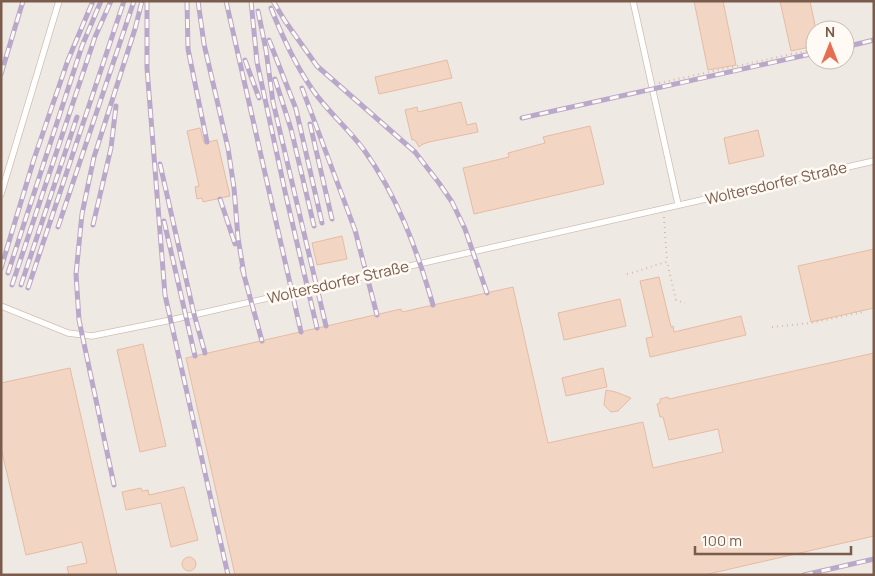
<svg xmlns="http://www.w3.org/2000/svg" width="875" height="576" font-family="Manrope,sans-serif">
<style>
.industrial{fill:#efe9e4;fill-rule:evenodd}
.building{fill:#f3d5c3;stroke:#e6bba3}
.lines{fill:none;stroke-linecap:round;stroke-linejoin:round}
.service-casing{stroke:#d1beb0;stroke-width:7}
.path{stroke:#d9b8a5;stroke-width:2;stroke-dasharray:1 4;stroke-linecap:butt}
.service{stroke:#fff;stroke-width:5.5}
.rail-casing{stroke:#b9a8c9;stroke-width:5}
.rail{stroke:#fffaf3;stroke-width:3;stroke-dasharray:9;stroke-linecap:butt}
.labels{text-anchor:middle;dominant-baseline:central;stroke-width:5;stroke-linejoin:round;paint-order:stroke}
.street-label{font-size:15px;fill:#7a5c4d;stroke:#fffaf3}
</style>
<rect width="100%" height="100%" fill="#fdf6ec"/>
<path class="industrial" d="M1,1H874V575H1ZM815,30H845V60H815Z"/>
<path class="building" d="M694,1H723L736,65L708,70Z
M780,1H810L816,30L815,46L791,51Z
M447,60L452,78L379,94L375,77Z
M461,102L467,125L476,123L478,132L429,142L423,144L419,147L415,140H412L405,110L417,107L418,112Z
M590,126L604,184L474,214L463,168L509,157L508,153L545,143L543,137Z
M200,128L204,143L217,140L230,196L203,202L202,198L197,199L195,187L199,186L187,131Z
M758,130L764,156L729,164L724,138Z
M342,236L347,259L317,265L312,243Z
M874,249V308L811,322L798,266Z
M659,277L671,327L673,326L674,332L741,316L746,335L650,357L646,338L653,337L640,281Z
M513,287L548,443L643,422L653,468L723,452L718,429L669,440L663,417H660L657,404L660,403V399L668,397L669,399L874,353V536L704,575H235L186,358L401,309L402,312Z
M620,299L626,326L564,340L558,313Z
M143,344L166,446L140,452L117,350Z
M70,368L112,553L117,575H69L67,567L87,563L82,542L26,555L1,448V383Z
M603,368L607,387L566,396L562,378Z
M606,390L616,392L631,398L618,411L611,412L604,405Z
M184,487L198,540L171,547L161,503L126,510L122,492L141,488L142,491L148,490L149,495Z
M182 564a7 7 0 1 1 14 0a7 7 0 1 1-14 0Z"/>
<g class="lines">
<g class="service-casing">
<path id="service" d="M633,1L678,204
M1,194L59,1
M1,306L68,333L92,336L171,320L874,161"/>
</g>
<path class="path" d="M659,83L815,49
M664,217L667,262
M627,274C641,271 653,265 667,262L676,300L685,303
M772,327L811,323L863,312"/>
<use href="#service" class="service"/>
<g class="rail-casing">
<path id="rail" d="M147,1V68L165,295L228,575
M187,1L188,49L207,142
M198,1L204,44L228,148L234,188L238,238L244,274
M226,1L301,332
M251,1L257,62L286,196L317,328
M273,1L285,21L317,66L415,152L439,183L452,202L465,229L487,293
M271,8C282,36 295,64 312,89C327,111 348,128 364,150C398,197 417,250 433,305
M258,11L266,50L273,102L326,326
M269,40L296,109L322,223
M845,47L874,40
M245,60L259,98
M1,74L23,1
M275,79L291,129L314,226
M302,88L355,230L377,315
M522,118L815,53
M310,124L332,219
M160,164L194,314L205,353
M220,199L235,244
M164,221L195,356
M93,225L111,148L116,106
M58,227L134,1
M1,268L34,159L68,60L93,1
M242,268L262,341
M8,273L82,46L101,1
M12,285L95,37L111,1
M21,285L77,117
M28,288L124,1
M114,485L79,320L76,274L82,214L94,157L135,29L142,1
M804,575L874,559"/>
</g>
<use href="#rail" class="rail"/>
</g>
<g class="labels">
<g class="street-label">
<text transform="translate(776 183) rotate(-13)">Woltersdorfer Straße</text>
<text transform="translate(338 282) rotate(-13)">Woltersdorfer Straße</text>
</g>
</g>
<rect width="875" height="576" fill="none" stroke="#7a5c4d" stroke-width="5"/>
<g transform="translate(830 45)"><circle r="24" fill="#fffaf3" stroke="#cabbb1"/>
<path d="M0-4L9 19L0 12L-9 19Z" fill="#e76f51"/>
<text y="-8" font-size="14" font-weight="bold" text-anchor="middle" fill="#7a5c4d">N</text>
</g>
<path d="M695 546v8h156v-8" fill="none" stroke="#7a5c4d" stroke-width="2.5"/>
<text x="702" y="546" font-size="15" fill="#7a5c4d" stroke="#fffaf3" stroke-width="4" paint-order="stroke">100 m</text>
</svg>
